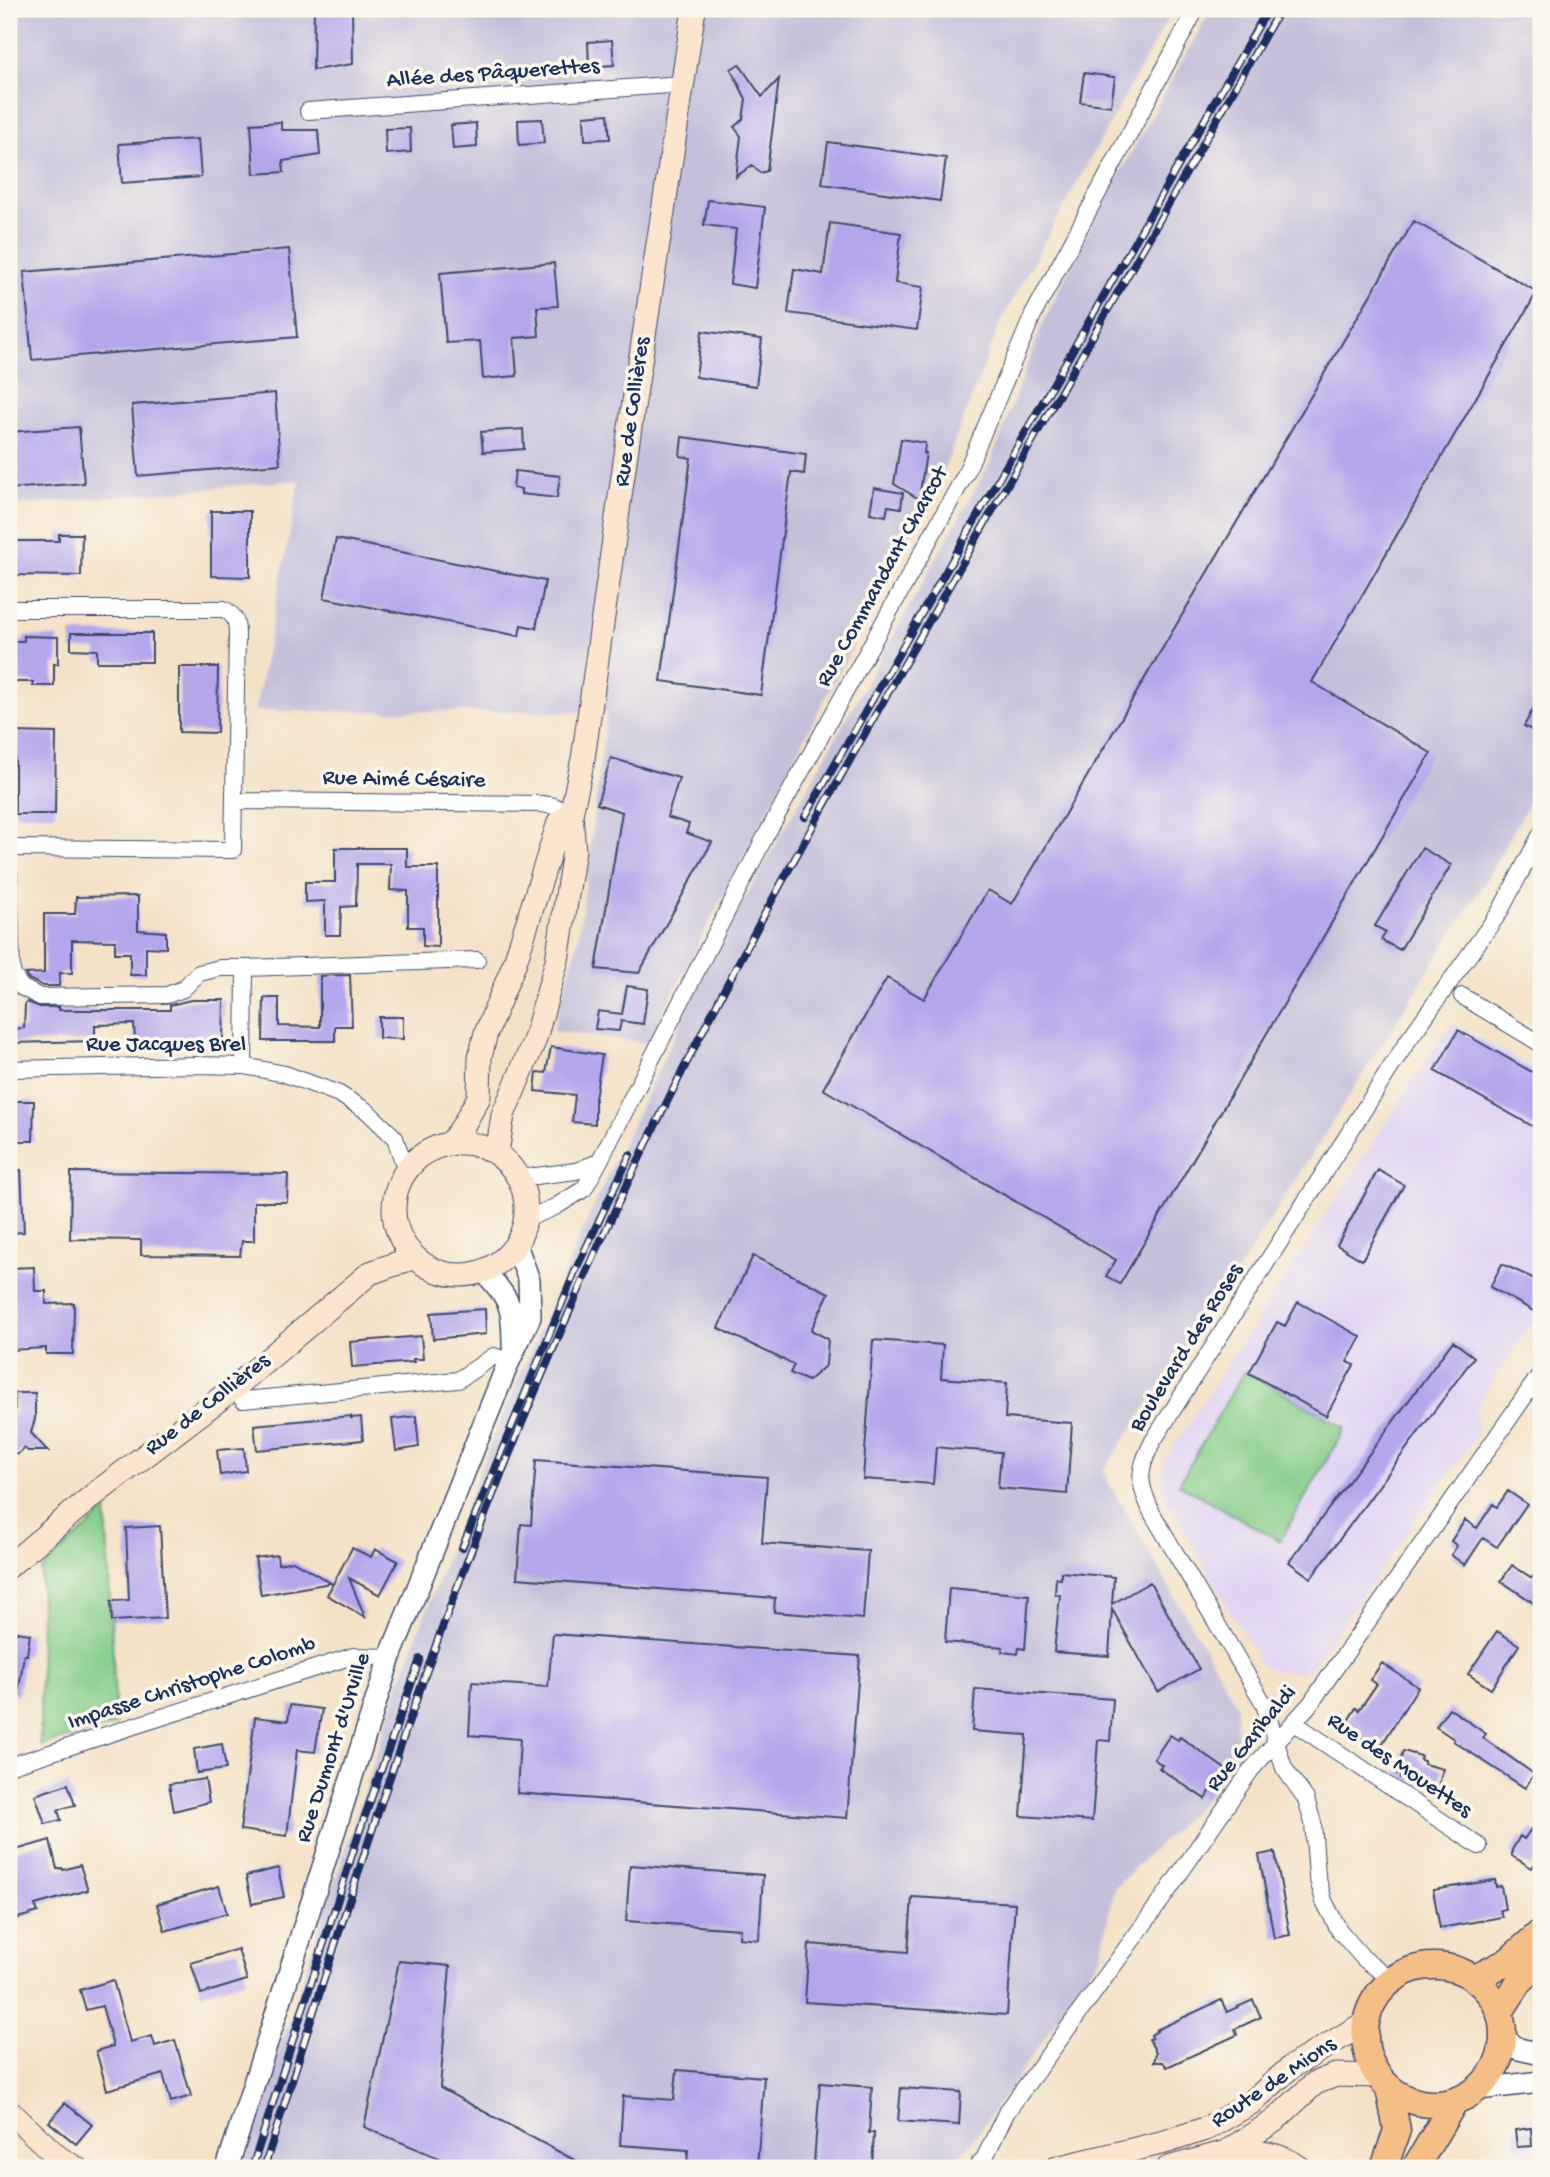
<svg xmlns="http://www.w3.org/2000/svg" width="1550" height="2177" font-family="'Gochi Hand',sans-serif">
<style>
.built{fill:#e1d4f3}
.industrial{fill:#c5c0da}
.green{fill:#83cc89;stroke:#4f7e74;stroke-width:2}
.building{fill:#b5a6ec}
.lines{fill:none;stroke-linecap:round;stroke-linejoin:round}
.minor-casing{stroke:#3c4a6e;stroke-width:18}
.tertiary-casing{stroke:#3c4a6e;stroke-width:24}
.secondary-casing{stroke:#3c4a6e;stroke-width:25}
.primary-casing{stroke:#3c4a6e;stroke-width:29}
.minor{stroke:#fff;stroke-width:16}
.tertiary{stroke:#fff;stroke-width:21}
.secondary{stroke:#fbe5cf;stroke-width:23}
.primary{stroke:#f6be87;stroke-width:26}
.rail-casing{stroke:#1b2f5e;stroke-width:8}
.rail{stroke:#fbf7ec;stroke-width:5;stroke-dasharray:16;stroke-linecap:butt}
.labels{text-anchor:middle;dominant-baseline:central;stroke-width:7;stroke-linejoin:round;paint-order:stroke}
.street-label{font-size:23px;fill:#1b2f5e;stroke:#fbf7ec}
</style>
<rect width="100%" height="100%" fill="#fbf7ec"/>
<filter id="ink" filterUnits="userSpaceOnUse"><feTurbulence type="fractalNoise" baseFrequency=".0143" numOctaves="2"/><feDisplacementMap in="SourceGraphic" scale="14" xChannelSelector="R" yChannelSelector="G"/><feConvolveMatrix kernelMatrix="1 2 1 2 8 2 1 2 1" color-interpolation-filters="sRGB"/></filter>
<filter id="wash" filterUnits="userSpaceOnUse"><feTurbulence type="fractalNoise" baseFrequency=".00686" numOctaves="4" result="noise"/><feDisplacementMap in="SourceGraphic" scale="28" xChannelSelector="R" yChannelSelector="G"/><feGaussianBlur stdDeviation="1.57" result="paint"/><feColorMatrix in="noise" values="0 0 0 0 0 0 0 0 0 0 0 0 0 0 0 0 0 1.4 0 .05"/><feComposite in="paint" operator="in"/></filter>
<g filter="url(#wash)">
<rect width="100%" height="100%" fill="#f4e2c8"/>
<path class="built" d="M1451,1023L1541,1072V1327L1532,1323L1516,1345L1477,1406V1434L1313,1665L1300,1673L1270,1670L1260,1663L1162,1491L1163,1463Z
M1541,2105V2168H1518L1514,2130L1523,2129L1522,2117L1530,2116Z"/>
<path class="industrial" d="M12,9H1173L1002,319L945,467L647,1043L553,1031L578,942L607,712L255,711L300,480L9,506V65L12,44Z
M1211,9H1541V782L1482,887L1251,1250L1103,1472L1237,1705L1236,1755L1206,1799L1114,1888L1101,1955L1012,2085L968,2147L948,2168H241L401,1679L481,1466L594,1205L708,965L991,461L1042,325L1085,236Z"/>
<path class="green" d="M1244,1371L1345,1428L1280,1541L1179,1484Z
M106,1510L116,1724L40,1746L41,1570Z"/>
<g id="blocks">
<path class="building" d="M314,9H352L353,64L313,70Z
M612,40L614,65L589,67L588,42Z
M739,64L762,97L779,79L767,171L760,173L752,165L736,177L741,136L734,127L743,119L746,99L731,69Z
M1084,73L1115,77L1111,106L1080,102Z
M608,114L610,139L585,140L584,116Z
M542,119L544,143L519,145L518,120Z
M281,122V130H318L320,155L283,161L284,172L254,174L251,124Z
M476,123L477,147L453,149L451,125Z
M410,128L411,152L386,154L385,129Z
M198,139L201,177L122,183L119,144Z
M828,142L946,158L940,201L822,184Z
M708,200L765,207L755,288L730,284L736,229L704,225Z
M1414,221L1537,292L1312,682L1431,753L1120,1284L1106,1276L1116,1260L823,1089L887,978L924,999L988,890L1012,904Z
M830,223L901,233L895,283L923,287L917,330L788,313L794,269L823,274Z
M289,249L297,337L32,360L24,272Z
M554,263L558,306L537,307L539,336L514,338L517,376L483,379L480,341L446,343L440,273Z
M702,331L762,339L756,386L696,377Z
M275,393L280,464L138,476L132,405Z
M79,427L84,483L9,489V432Z
M523,429L524,449L483,452L481,432Z
M682,437L806,454L804,474L791,472L761,695L661,681L691,458L680,456Z
M901,439L925,443L924,453H926L919,499L894,484Z
M515,471L560,476L557,498L521,494V489L513,488Z
M874,488L903,493L901,508L888,506L886,516L870,513Z
M211,511H250V577L211,576Z
M59,534H82L81,576L9,575V541H59Z
M336,539L545,581L536,628L521,625L519,636L324,598Z
M71,633H152V662H97V650L71,649Z
M24,636L58,637V664H54V686H33V682H9V641H24Z
M179,667H218L217,733L179,732Z
M1541,694V725L1537,733L1524,726Z
M15,732L56,733L55,814H15Z
M611,758L679,778L667,817L689,824L686,833L712,842L639,973L596,969L622,812L597,804Z
M335,848H407V867H438V947L423,946V927H408V891L390,890L391,864H357L356,906L341,907L340,935H325V901L305,902V882H335Z
M1422,848L1451,865L1400,950L1381,940L1386,932L1375,926Z
M138,896V930L166,932V948L146,947V975H130V953H115V941L72,940V973H60L59,986H43L28,979L25,974L44,973V914H75L76,897Z
M350,975L352,1026H335V1041H263L264,998H279V1026L320,1027V976Z
M627,986L648,989L643,1024L621,1021L619,1031L595,1029L598,1011L622,1014Z
M191,1000H224L223,1040L135,1041L134,1024L95,1025V1041L9,1043V1029L24,1028L25,1005L27,1002L40,1007H59V1010H170V1005Z
M379,1017H403V1039L379,1038Z
M1458,1030L1541,1077V1131L1435,1071Z
M551,1047L602,1055L595,1098V1124L572,1122L575,1095L535,1091L537,1072L546,1073Z
M9,1101H34L33,1141H9Z
M21,1170L24,1232L9,1233V1171Z
M1378,1170L1404,1185L1362,1260L1337,1245Z
M71,1172L288,1174L287,1202H254V1241H242L240,1256L141,1255V1240L70,1239Z
M753,1256L829,1293L811,1330L828,1339L826,1365L808,1381L790,1373L794,1365L718,1328Z
M1502,1264L1537,1280L1536,1283L1541,1286V1315L1490,1287Z
M34,1267L35,1291H46V1304L74,1303L73,1354H46V1348L9,1350V1322H13L14,1317L11,1268Z
M1298,1302L1361,1337L1347,1362L1354,1365L1326,1416L1249,1373L1277,1322L1285,1326Z
M485,1309L486,1334L433,1339L431,1313Z
M421,1336L423,1359H413L414,1362L352,1367L350,1342Z
M873,1340L943,1345L941,1378L1007,1383L1005,1418L1072,1423L1067,1494L998,1488L1001,1452L955,1449L936,1447L933,1484L863,1479Z
M1453,1341L1474,1357L1311,1578L1289,1562Z
M15,1393H35V1419L31,1433L48,1451H28L24,1448L17,1455L9,1448V1412L15,1414Z
M351,1416V1418L361,1417L363,1440L257,1450L254,1425Z
M416,1416L419,1447L396,1451L392,1419Z
M244,1448L246,1471L220,1475L217,1450Z
M536,1460L767,1477L762,1543L868,1551L863,1619L774,1612L775,1598L517,1578L521,1524L531,1525Z
M1508,1491L1527,1504L1497,1547L1483,1538L1465,1565L1451,1555L1457,1546L1451,1541L1465,1520L1477,1528L1493,1504L1497,1507Z
M160,1526L165,1618L112,1621L111,1601L129,1600L126,1528Z
M352,1548L371,1557L375,1549L398,1561L380,1595L349,1578L365,1617L327,1595Z
M277,1555L278,1564L293,1561L331,1583L261,1595L255,1558Z
M1541,1563V1608L1501,1581L1512,1565L1532,1578Z
M1061,1572L1114,1577L1112,1604L1150,1582L1199,1669L1158,1692L1112,1609L1109,1656L1054,1652L1060,1595L1055,1594L1056,1578L1061,1579Z
M949,1588L1029,1595L1025,1649L1019,1648L1018,1654L1002,1652L1003,1647L945,1642Z
M9,1631L30,1634L27,1655H24L18,1695L9,1694Z
M1497,1631L1519,1645L1491,1689L1468,1674Z
M553,1634L860,1656L847,1818L517,1793L520,1739L469,1735L472,1682L548,1687Z
M1382,1663L1418,1687L1379,1749L1344,1727L1356,1708L1359,1710L1377,1684L1370,1680Z
M975,1689L1113,1699L1110,1741L1098,1740L1092,1821L1021,1816L1027,1735L972,1731Z
M290,1705L322,1709L315,1752L297,1750L287,1836L240,1830L255,1717L288,1721Z
M1449,1708L1486,1734L1483,1738L1534,1774L1525,1788L1453,1741L1454,1739L1436,1727Z
M1170,1735L1178,1740L1180,1737L1225,1769L1205,1799L1159,1768L1162,1765L1154,1759Z
M222,1744L226,1769L197,1773L194,1749Z
M1403,1751L1421,1756L1420,1760L1424,1761V1764L1443,1769L1438,1788L1400,1778L1401,1775L1397,1774Z
M205,1779L209,1802L174,1811L169,1784Z
M68,1784L75,1805L58,1810L61,1820L45,1824L35,1795Z
M1531,1829L1541,1835V1854L1532,1868L1512,1856V1850L1520,1836L1524,1839Z
M50,1840L57,1869L62,1868L63,1870L80,1865L88,1890L35,1905L38,1912L9,1921V1852Z
M1275,1852L1290,1935L1274,1938L1259,1855Z
M630,1865L763,1875L759,1940L739,1938L740,1929L626,1921Z
M278,1868L284,1897L252,1904L246,1876Z
M1495,1880L1496,1887L1501,1886L1505,1909L1500,1910L1502,1917L1440,1928L1433,1890Z
M219,1886L227,1913L165,1931L157,1904Z
M912,1897L1015,1903L1007,2015L805,2002L809,1944L908,1952Z
M238,1949L247,1980L201,1994L191,1963Z
M399,1961L450,1966L440,2088L589,2168H463L364,2127Z
M113,1980L130,2042L152,2036L155,2046L175,2040L191,2096L171,2102L163,2074L107,2090L96,2051L113,2046L102,2006L86,2010L80,1990Z
M1221,2000L1227,2012L1253,2000L1261,2017L1235,2029L1237,2035L1167,2067L1163,2062H1154L1156,2053L1149,2039L1152,2038L1151,2035L1157,2031L1156,2030Z
M677,2070L764,2077L757,2168H687L688,2150L620,2145L623,2096L674,2100Z
M820,2083L872,2087L869,2133H874L872,2167L814,2163Z
M901,2088L961,2092L959,2125L898,2121Z
M65,2103L92,2125L76,2144L49,2122Z
M1531,2128L1532,2146L1517,2147L1515,2130Z"/>
</g>
</g>
<g filter="url(#ink)">
<use href="#blocks" fill-opacity="0" stroke="#3c4a6e" stroke-width="2"/>
<g class="lines">
<g class="minor-casing">
<path id="minor" d="M308,111L682,84
M9,609H224C236,616 237,622 237,635L233,850L9,848
M235,801L542,804L554,806L571,814
M9,872L12,973L21,987L40,997L167,995L183,989L199,973L220,968H245
M1462,996L1541,1044
M244,1066L245,968L477,960
M9,1069L197,1065L244,1066L285,1074L339,1094L367,1111L395,1138L406,1171
M520,1178L576,1171L599,1162
M526,1219L555,1207L584,1189L599,1162L765,837L965,475L1033,315L1196,9
M234,1388L243,1400L458,1380L494,1356L509,1361
M1294,1723L1479,1846
M9,1766L353,1656L390,1657
M1391,1979L1363,1958L1339,1930L1324,1901L1317,1876L1313,1823L1306,1799L1284,1768L1264,1704L1152,1513C1138,1481 1137,1473 1153,1441L1407,1042L1499,913L1541,834
M976,2168L985,2157L1006,2113L1163,1898L1251,1770L1311,1703L1541,1373"/>
</g>
<g class="tertiary-casing">
<path id="tertiary" d="M484,1271C511,1302 513,1305 513,1346
M1503,2039L1519,2049L1541,2054
M1478,2089L1541,2082
M227,2168L390,1657L509,1361L530,1317L529,1280L516,1245"/>
</g>
<g class="secondary-casing">
<path id="secondary" d="M394 1209a66 66 0 1 1 132 0a66 66 0 1 1-132 0Z
M451,1143L463,1126L479,1097L480,1057L486,1033L515,962L559,822L571,814
M497,1153L503,1115L535,1039L557,960L574,850L571,814L583,759L627,447L694,9
M9,1566L91,1497L234,1388L370,1273L415,1257
M9,2111L59,2158L76,2168
M1226,2152C1251,2151 1279,2151 1300,2168
M1057,2168L1165,2142L1208,2128L1251,2103L1291,2067L1365,2023
M1168,2168L1226,2152L1274,2121L1315,2083L1336,2075L1378,2076"/>
</g>
<g class="primary-casing">
<path id="primary" d="M1365 2035a69 69 0 1 1 138 0a69 69 0 1 1-138 0Z
M1475,1978L1507,1962L1541,1932
M1500,2012L1520,1981L1541,1961
M1384,2168L1397,2130L1389,2088
M1415,2168L1455,2101"/>
</g>
<use href="#minor" class="minor"/>
<use href="#tertiary" class="tertiary"/>
<use href="#secondary" class="secondary"/>
<use href="#primary" class="primary"/>
<g class="rail-casing">
<path id="rail" d="M805,817L1268,9
M462,1548L576,1269L630,1155
M252,2168L359,1833L420,1659
M264,2168C320,1993 374,1816 437,1642C482,1518 532,1395 586,1274C687,1046 809,830 933,614C1049,412 1165,211 1280,9"/>
</g>
<use href="#rail" class="rail"/>
</g>
</g>
<g class="labels">
<g class="street-label">
<text transform="translate(493 74) rotate(-4)">Allée des Pâquerettes</text>
<text transform="translate(633 412) rotate(-82)">Rue de Collières</text>
<text transform="translate(883 577) rotate(-61)">Rue Commandant Charcot</text>
<text transform="translate(404 780) rotate(1)">Rue Aimé Césaire</text>
<text x="166" y="1045">Rue Jacques Brel</text>
<text transform="translate(1187 1348) rotate(-58)">Boulevard des Roses</text>
<text transform="translate(208 1405) rotate(-38)">Rue de Collières</text>
<text transform="translate(192 1684) rotate(-18)">Impasse Christophe Colomb</text>
<text transform="translate(1252 1739) rotate(-51)">Rue Garibaldi</text>
<text transform="translate(334 1748) rotate(-72)">Rue Dumont d'Urville</text>
<text transform="translate(1399 1766) rotate(34)">Rue des Mouettes</text>
<text transform="translate(1274 2083) rotate(-34)">Route de Mions</text>
</g>
</g>
<rect width="1550" height="2177" fill="none" stroke="#fbf7ec" stroke-width="35"/>
</svg>
